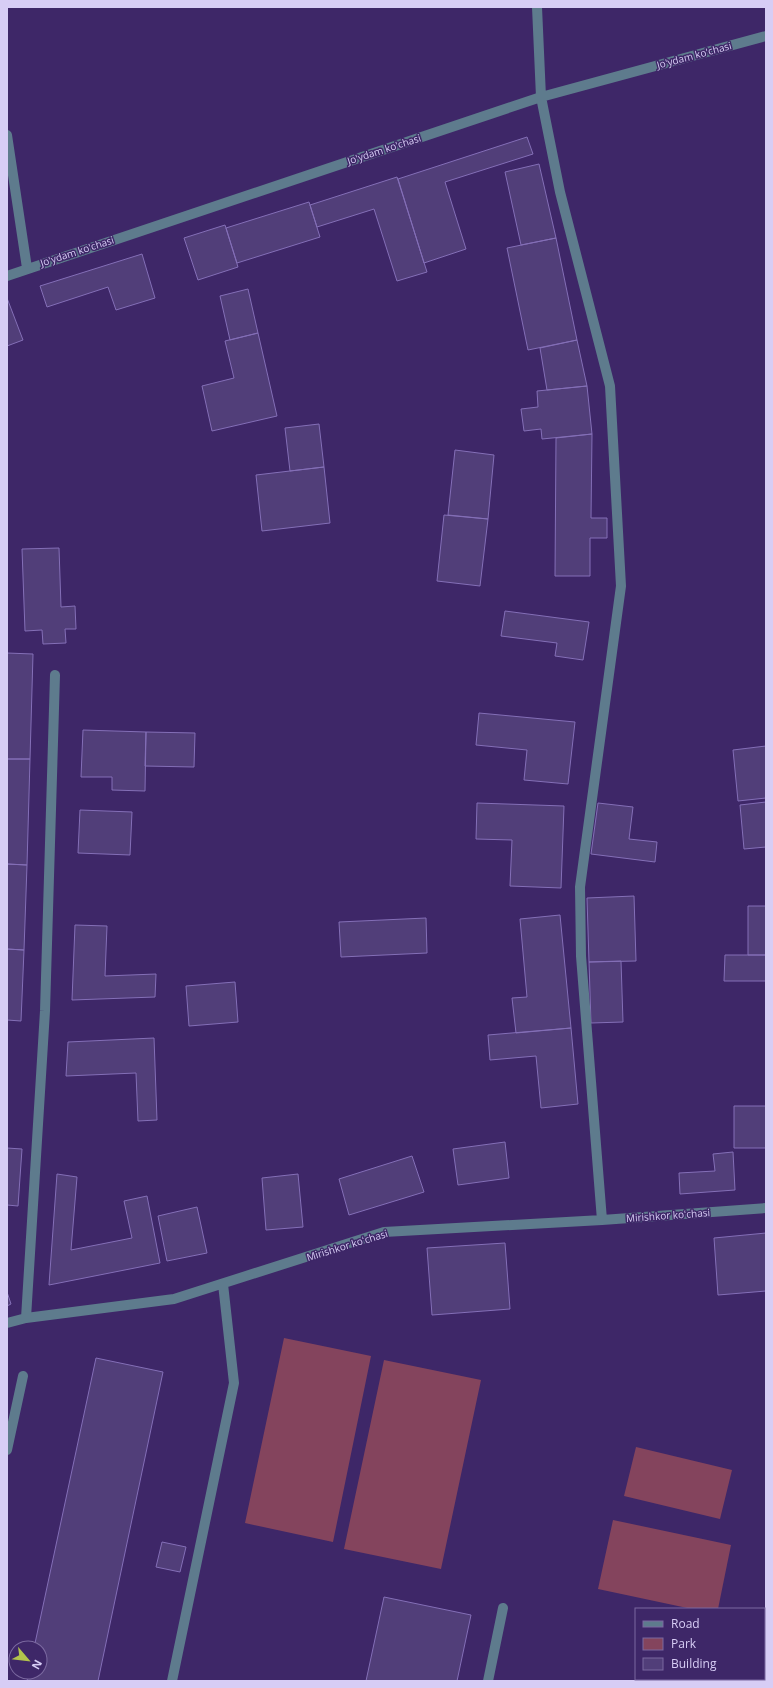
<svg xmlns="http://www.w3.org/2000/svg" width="773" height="1688" font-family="'Open Sans',sans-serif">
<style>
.green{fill:#84445d}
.building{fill:#513e79;stroke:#846fb7}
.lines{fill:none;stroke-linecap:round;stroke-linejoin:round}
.minor{stroke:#5e7b8d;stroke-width:10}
.labels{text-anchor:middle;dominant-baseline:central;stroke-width:3;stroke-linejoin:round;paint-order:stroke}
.street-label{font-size:10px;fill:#d7cdf5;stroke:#3e2768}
</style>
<rect width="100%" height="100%" fill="#3e2768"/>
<path class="green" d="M284,1338L371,1356L333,1542L245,1523Z
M384,1360L481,1380L441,1569L344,1549Z
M636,1447L732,1470L720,1519L624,1496Z
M613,1520L731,1545L718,1609H692L598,1589Z"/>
<path class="building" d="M527,137L533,154L445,182L466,249L424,263L398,179Z
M539,164L556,238L521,245L505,172Z
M397,177L427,272L397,281L374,209L317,227L310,205Z
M309,202L320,237L237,263L226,228Z
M225,225L238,267L198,280L184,238Z
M556,238L577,340L528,350L507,248Z
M142,254L155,298L116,310L108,287L47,307L40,286Z
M248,289L258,333L230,340L220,296Z
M7,298L23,340L7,346Z
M258,333L277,416L212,431L202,386L234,378L225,341Z
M577,340L587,386L547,390L540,348Z
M587,386L592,434L542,439L541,429L524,431L521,409L538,407L537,391Z
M319,424L324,467L290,471L285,428Z
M592,434L591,518H607V538H590V576H555L556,438Z
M455,450L494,455L488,519L448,515Z
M324,467L330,523L262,531L256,475Z
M444,515L488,519L480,586L437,581Z
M59,548L61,607L75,606L76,629H65L66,643L43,644L42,630L25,631L22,549Z
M505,611L589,622L583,660L555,656L557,643L501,636Z
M7,653L33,654L30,759H7Z
M479,713L575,722L568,784L524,780L527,750L476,745Z
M83,730L146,732L145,791L112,790V777H81Z
M146,732L195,733L194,767L145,766Z
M766,746V798L738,801L733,750Z
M7,759H30L27,865L7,864Z
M766,802V847L744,849L740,805Z
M477,803L564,806L561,888L510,886L512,840L476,839Z
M598,803L633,807L629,839L657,842L655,862L591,854Z
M80,810L132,812L130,855L78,853Z
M7,864L27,865L24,950L7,949Z
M634,896L636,961L589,962L587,898Z
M748,906H766V955H748Z
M560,915L571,1028L516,1033L512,998L527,997L520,919Z
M426,918L427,953L341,957L339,922Z
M75,925L107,926L105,976L156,974L155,997L72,1000Z
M7,949L24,950L21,1021L7,1020Z
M725,955H766V981H724Z
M621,961L623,1022L591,1023L589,962Z
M235,982L238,1022L189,1026L186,986Z
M571,1028L578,1104L541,1108L536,1056L490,1060L488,1035Z
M154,1038L157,1120L138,1121L136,1073L66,1076L68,1042Z
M734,1106H766V1148H734Z
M505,1142L509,1178L458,1185L453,1149Z
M7,1148L22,1149L18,1206L7,1205Z
M733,1152L735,1190L680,1194L679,1173L715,1171L713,1154Z
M412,1156L424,1192L349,1215L339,1179Z
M57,1174L77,1177L71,1250L132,1238L124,1201L147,1196L160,1263L49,1285Z
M298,1174L303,1227L266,1230L262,1178Z
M197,1207L207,1253L167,1261L158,1216Z
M766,1233V1291L718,1295L714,1238Z
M505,1243L510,1309L432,1315L427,1248Z
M7,1292L11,1304L7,1306Z
M96,1358L163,1372L98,1681H27L29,1672H40V1648H34Z
M162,1542L186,1547L180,1572L156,1567Z
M384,1597L471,1615L457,1681H366Z"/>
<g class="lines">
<path class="minor" d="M537,7L541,97L560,192L610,386L621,586L580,887L581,956L602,1220
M7,135L27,268
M7,276L541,97L766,36
M26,1318L45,1011L55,675
M7,1323L26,1318L174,1299L384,1232L602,1220L766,1208
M7,1450L23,1376
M172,1681L234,1383L223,1284
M488,1681L503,1608"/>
</g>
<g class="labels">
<g class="street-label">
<text transform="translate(694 55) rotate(-15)">Jo'ydam ko'chasi</text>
<text transform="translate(384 149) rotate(-18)">Jo'ydam ko'chasi</text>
<text transform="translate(77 251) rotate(-18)">Jo'ydam ko'chasi</text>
<text transform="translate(668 1215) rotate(-4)">Mirishkor koʻchasi</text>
<text transform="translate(347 1245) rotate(-17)">Mirishkor koʻchasi</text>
</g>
</g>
<rect width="773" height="1688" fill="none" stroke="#d7cdf5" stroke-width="16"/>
<rect x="635" y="1608" width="130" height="72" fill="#3e2768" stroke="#7b69a0"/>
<rect x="643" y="1621" width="20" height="6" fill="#5e7b8d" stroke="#7b69a0"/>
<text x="671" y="1628" font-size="12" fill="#d7cdf5">Road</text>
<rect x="643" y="1638" width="20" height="12" fill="#84445d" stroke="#7b69a0"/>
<text x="671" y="1648" font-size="12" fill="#d7cdf5">Park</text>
<rect x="643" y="1658" width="20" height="12" fill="#513e79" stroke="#7b69a0"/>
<text x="671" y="1668" font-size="12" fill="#d7cdf5">Building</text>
<g transform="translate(28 1660) rotate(118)"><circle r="19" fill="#3e2768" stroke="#7b69a0"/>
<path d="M0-3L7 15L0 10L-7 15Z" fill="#b2c34c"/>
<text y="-6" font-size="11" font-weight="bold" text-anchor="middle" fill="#d7cdf5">N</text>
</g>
</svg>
